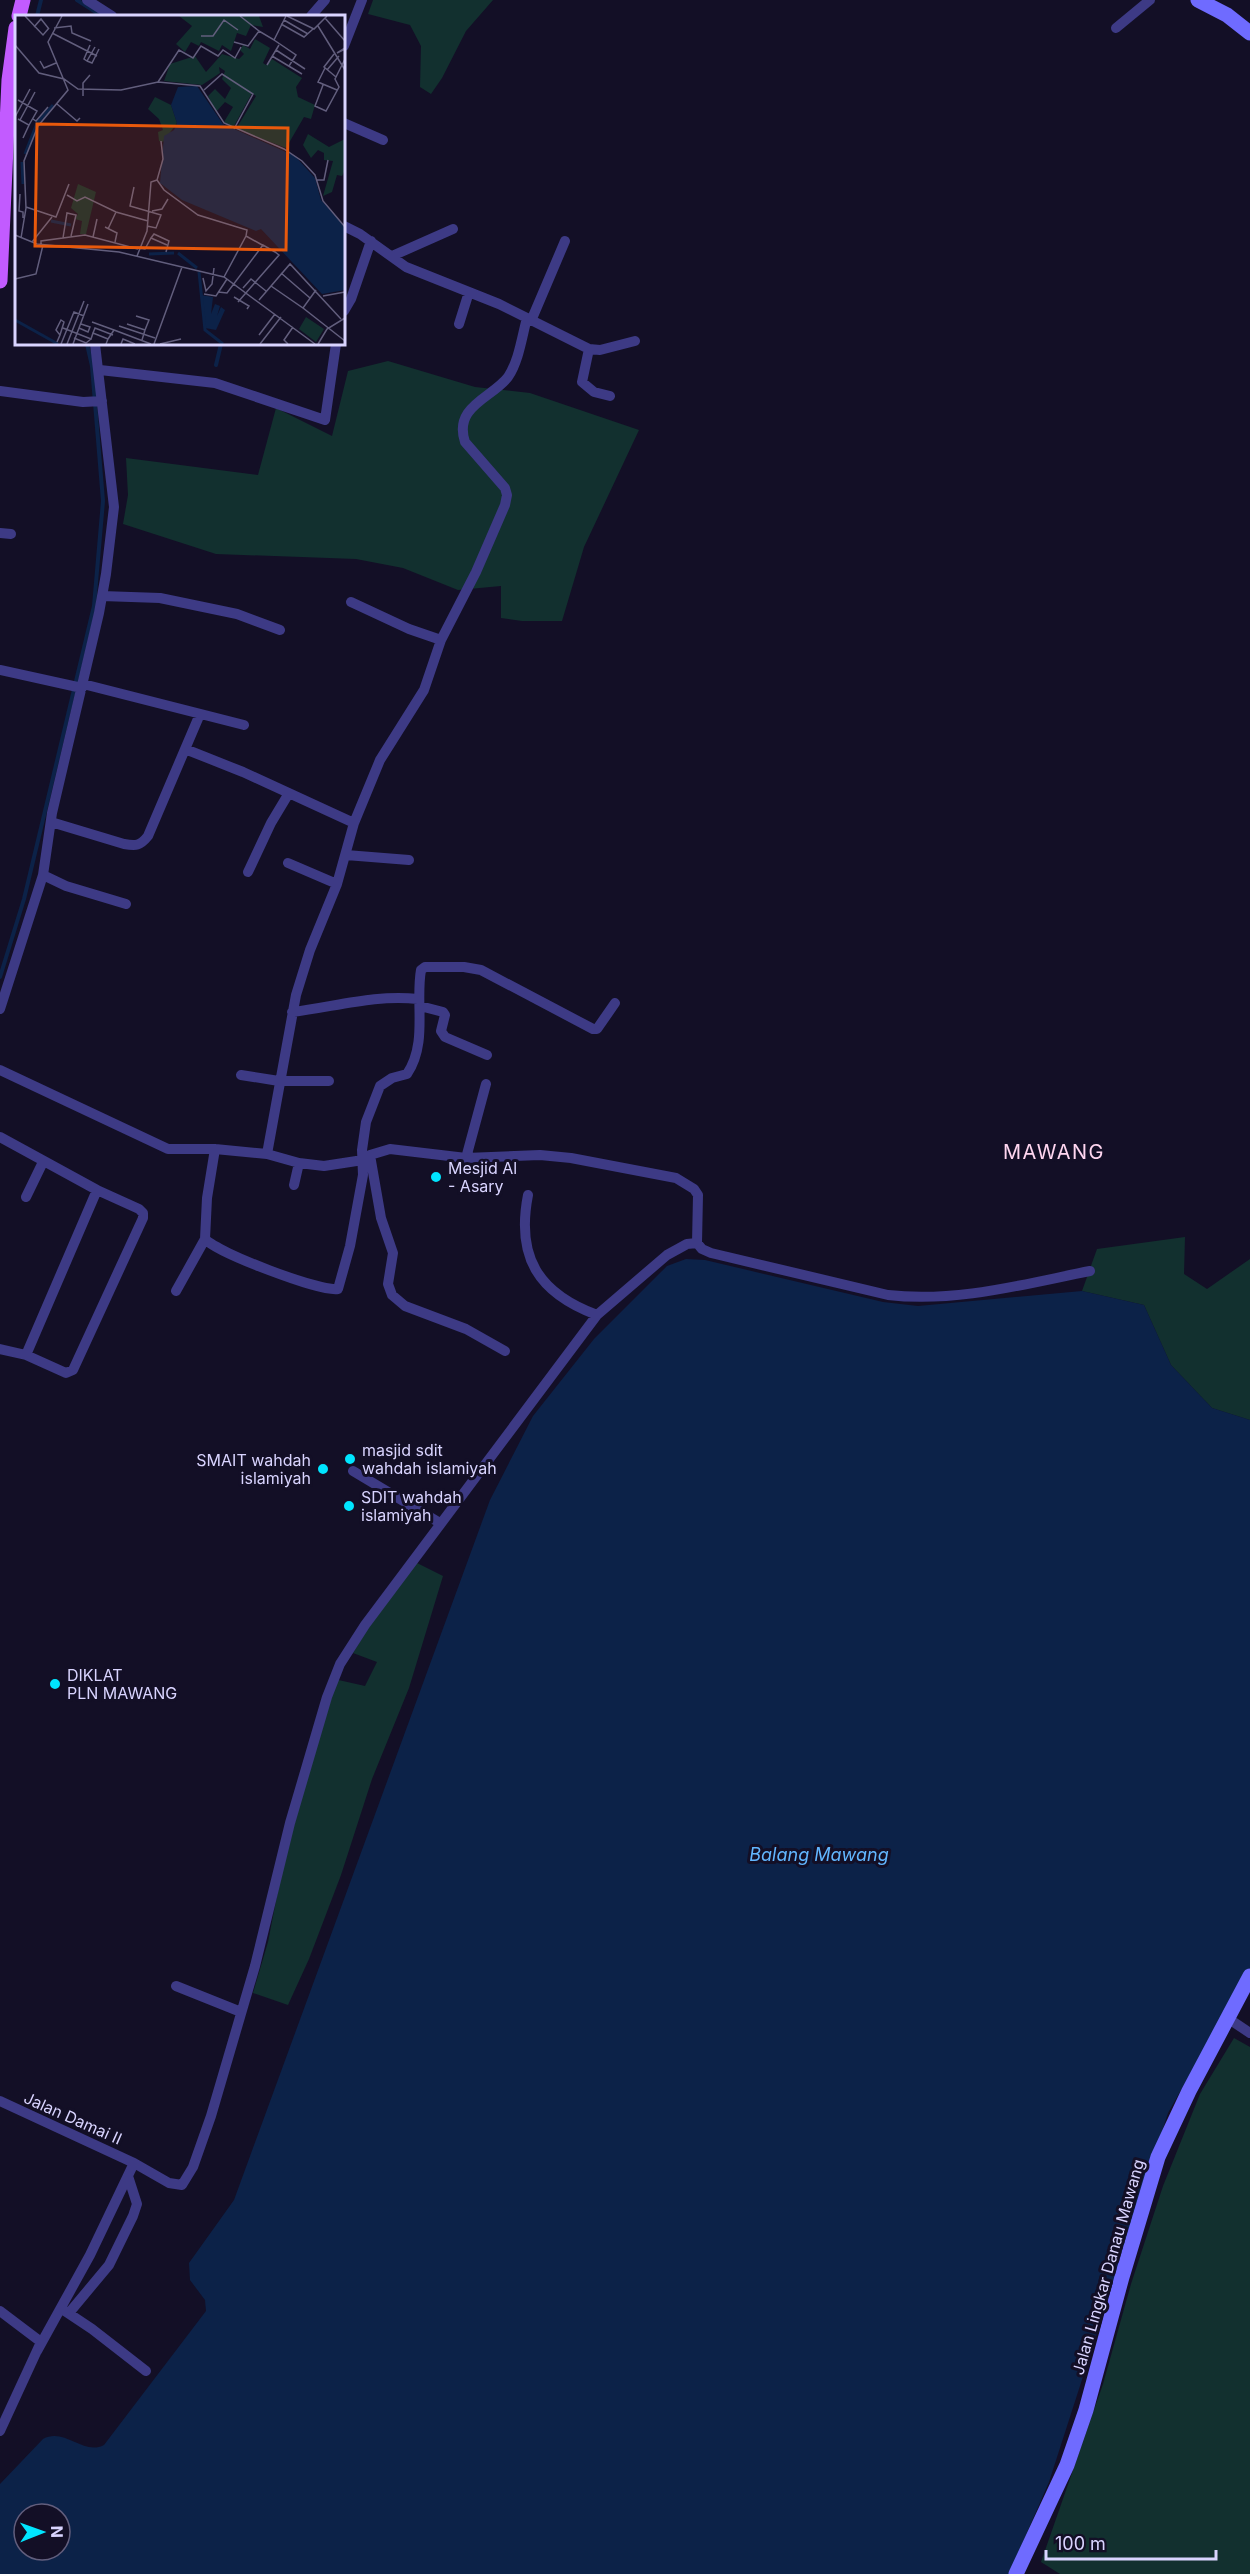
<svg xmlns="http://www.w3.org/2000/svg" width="1250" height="2574" font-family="Inter,sans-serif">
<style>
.green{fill:#12302f}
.water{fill:#0c2248;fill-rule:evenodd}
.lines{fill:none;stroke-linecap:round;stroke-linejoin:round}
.stream{stroke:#0c2248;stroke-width:4}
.street{stroke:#3d3a85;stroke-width:10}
.secondary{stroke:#6f6bff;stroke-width:15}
.primary{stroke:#c25bff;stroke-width:15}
.poi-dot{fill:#00e5ff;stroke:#130f26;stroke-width:2}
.labels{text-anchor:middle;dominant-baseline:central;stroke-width:6;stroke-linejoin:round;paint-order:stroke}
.poi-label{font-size:16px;fill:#d9d4ff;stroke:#130f26;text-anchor:start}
.street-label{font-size:16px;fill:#d9d4ff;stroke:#130f26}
.water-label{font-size:18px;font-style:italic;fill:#62b6ff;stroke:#130f26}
.quarter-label{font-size:20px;letter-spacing:1.5px;fill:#ffd6f0;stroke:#130f26}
.inset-river{fill:none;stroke:#0c2248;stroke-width:3}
.inset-road{fill:none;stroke:#625e7d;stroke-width:1.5}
.view{fill:#e8590c;fill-opacity:0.15;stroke:#e8590c;stroke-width:3}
.inset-edge{fill:none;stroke:#d9d4ff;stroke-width:3}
</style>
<rect width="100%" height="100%" fill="#130f26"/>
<path class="green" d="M373,0H493L466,31L442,78L431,94L420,87L421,46L410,25L368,14Z
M388,361L475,387L530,393L639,430L584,547L562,621H522L501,618V586L458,590L403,568L356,559L216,554L123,524L128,495L126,458L258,475L276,408L332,436L348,371Z
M1185,1237L1184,1274L1207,1289L1250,1259V1420L1212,1408L1171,1365L1144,1305L1082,1291L1097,1249Z
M417,1563L443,1576L409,1688L372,1779L341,1875L309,1959L288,2005L253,1993L268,1942L283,1865L334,1679L365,1686L377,1662L353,1653L384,1602Z
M1234,2038L1250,2047V2574H1060L1041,2562L1103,2384L1131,2284L1163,2186L1200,2094Z"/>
<path class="water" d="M686,1259L705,1260L883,1302L918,1306L1082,1291L1144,1305L1171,1365L1212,1408L1250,1420V1968L1168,2113L1049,2482L1009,2574H0V2484L43,2439C65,2427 83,2456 104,2445L206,2311L205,2300L190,2280L189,2263L234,2200L490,1500L533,1416L594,1339L667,1266ZM24,2514H60V2550H24Z"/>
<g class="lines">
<path class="stream" d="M77,0L102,16
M37,16L41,0
M216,365L221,344
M0,977L24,899L94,606L103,501L92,366L87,344"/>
<path class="street" d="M87,0L112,16
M311,16L325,0
M1116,28L1150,0
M344,46L362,0
M344,123L383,140
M344,226L360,234L406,267L499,304L589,349L600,350L635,341
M392,256L453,229
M344,311L351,299L371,241
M531,321L565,241
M459,324L469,292
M589,349L582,382L594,392L610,396
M100,370L215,383L325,420L336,344
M0,391L83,402L102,401
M0,533L11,534
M102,596L160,598L237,614L280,630
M351,602L409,629L441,640
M0,670L82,688
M83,684L244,725
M185,749L243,772L354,823
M51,822L124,844C136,846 140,846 148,836L200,714
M346,855L409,860
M288,863L337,884
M248,872L271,823L289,793
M43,875L66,886L126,904
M420,1006L443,1012L445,1015L441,1031L445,1037L487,1055
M0,1009L43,875L52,813L99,613L106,574L114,507L95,344
M292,1012C334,1007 376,994 418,999
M0,1070L168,1149H215L267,1154L299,1163L324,1166L363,1160L370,1155L390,1149L466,1158L540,1155L571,1158L676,1178L694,1189L698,1195L697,1243
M241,1075L279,1081H329
M0,1137L97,1190L26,1355
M215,1149L207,1198L205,1239C218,1253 320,1292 338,1289L350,1246L363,1175L362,1150L366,1122L380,1086L392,1078L407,1074C428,1043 415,1003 421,970L425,967H464L481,970L593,1029H597L615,1003
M267,1154L296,995L310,950L337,884L354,823L380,760L424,690L441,640L476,572L505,505L507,495L505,488L465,442C453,406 492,398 508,377C519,361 522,336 527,318
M370,1155L381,1218L393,1253L388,1284L392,1295L405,1306L466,1329L505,1351
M466,1158L486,1084
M294,1185L299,1163
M528,1195C516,1257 538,1293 597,1315
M26,1197L43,1162
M176,1291L205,1239
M0,1349L26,1355L66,1373L73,1370L143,1218V1213L139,1209L97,1190
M353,1471L440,1523
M176,1986L241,2012
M1229,2019L1250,2033
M0,2101L134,2163
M0,2311L41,2342L0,2431
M65,2311L92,2329L146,2371
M69,2313L109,2265L133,2216L137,2204L128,2176
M37,2351L90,2255L134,2163L169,2183L182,2185L193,2167L211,2116L255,1966L290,1823L327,1697L340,1664L365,1625L597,1315L667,1255L687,1244L697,1243L702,1249L711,1253L888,1295C956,1303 1024,1284 1090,1271"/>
<path class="secondary" d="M1198,0L1227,15L1250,33
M1016,2574L1067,2465L1086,2410L1122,2277L1158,2157L1189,2091L1250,1976"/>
<path class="primary" d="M19,16L23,0
M0,281L9,80L16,28"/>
</g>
<g class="poi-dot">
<circle cx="436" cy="1177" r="6"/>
<circle cx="350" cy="1459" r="6"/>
<circle cx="323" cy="1469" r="6"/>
<circle cx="349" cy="1506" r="6"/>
<circle cx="55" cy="1684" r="6"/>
</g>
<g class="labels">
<g class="poi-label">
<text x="448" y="1168">Mesjid Al<tspan x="448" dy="18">- Asary</tspan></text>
<text x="362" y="1450">masjid sdit<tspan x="362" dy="18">wahdah islamiyah</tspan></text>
<text x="311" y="1460" text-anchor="end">SMAIT wahdah<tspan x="311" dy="18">islamiyah</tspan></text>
<text x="361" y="1497">SDIT wahdah<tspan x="361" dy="18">islamiyah</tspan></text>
<text x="67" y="1675">DIKLAT<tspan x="67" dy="18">PLN MAWANG</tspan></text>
</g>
<g class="street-label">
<text transform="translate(73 2118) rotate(24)">Jalan Damai II</text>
<text transform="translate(1108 2267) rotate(-74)">Jalan Lingkar Danau Mawang</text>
</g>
<g class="water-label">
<text x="819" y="1854">Balang Mawang</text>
</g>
<g class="quarter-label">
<text x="1054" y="1152">MAWANG</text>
</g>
</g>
<g transform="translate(15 15)">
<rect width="330" height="330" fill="#130f26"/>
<path d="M164,1H244L248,12L236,10L231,21L222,18L216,36L207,30L204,36L186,27L184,31L176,27L170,37L161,29L177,11ZM240,24L255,33L248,48L251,50L257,44L287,63L281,72L283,82L300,90L296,104L289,102L271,133L221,114L241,81L237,78L218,113L209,107L218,92L210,87L201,97L193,81L200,74L210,84L216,73L207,64L210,56L204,52L205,58L187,70L149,66L155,49L180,41L191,57L207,39L224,44L229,39L225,35L228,30L235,34ZM140,82L156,90L162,108L148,127L144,126L143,117L148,115L144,104L133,94ZM293,119L314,132L330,124V155L327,161L322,160L317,177L308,181L318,146L309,145V138L303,135L296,143L288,130ZM63,169L81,177L71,219H65L67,206L60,204L63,199L56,193ZM291,302L309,314L301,327L284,314Z" fill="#12302f"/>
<path d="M182,71L208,109L280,141L300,163L306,185L330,212V275L307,279L246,214L241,216L167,185L145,168L149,121L159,115L162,108L156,90L163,72ZM186,280L198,282L196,299L200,289L205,291L202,301L206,292L210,295L201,315L190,313Z" fill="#0c2248"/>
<path class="inset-river" d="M10,139L22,108L38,90M7,147L8,169M36,206L56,210M163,238L182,253M134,239L159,238M184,257L190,315L208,329M0,305L43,329"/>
<path class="inset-road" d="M10,1L28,20L34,13M225,1L244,16M272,1L299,14L312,1M310,3L330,26M269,5L293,19M266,9L289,22L298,14M303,11L330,55M19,12L26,4L34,14M39,13L56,11L57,18L76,26M37,18L82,41M186,21H198L209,5L223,15M259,25L281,40L274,51M219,27L233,31L244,16L259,25L271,1M0,30L24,58L49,64L63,74L106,75L143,67L185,71L209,108L269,134L287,146L300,160L308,186L330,212M75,30L69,44L72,46L80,32M330,33L322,38L330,34M261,35L290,54M319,39L309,52L321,62M257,41L287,59M25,46L29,53L41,48M72,46L77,48L84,34M252,50L264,30M310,53L303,67L322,75M312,55L324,41M143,67L164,35L178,43L186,31L203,41L208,35L220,43L226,32M308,70L300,91L311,96L324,72L320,64L330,44M189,75L207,59L238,79L219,114M68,81V68L75,60M3,85L22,96L14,110M42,89L62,106L65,103M0,102L15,74M3,104L14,110L8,123M18,104L21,106L33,92M5,105L20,77M146,126L148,144L142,165L149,175L183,200L232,215L231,221L249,231M302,165H309L313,145M119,172L115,191L146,200L141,213L132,211M5,179L4,196L8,197V203M52,180L62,186L70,182L101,197L133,206M11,192L41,202L54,169M137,196L147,194L153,184M90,212L102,218L100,227M93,214L101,197M0,220L22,229L104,237L209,262L300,329M78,222L82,204M6,223L11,193L9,146L23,111L53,75L33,27L47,1M48,223L52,198L61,200L56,221M136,223L139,219L154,226L151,237M17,227L37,202M26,229V226L70,220L123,234M124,233L130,234L136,223L152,230M122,241L132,216L136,167L142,165M266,258L295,283M209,262L231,221M188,263L191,276L197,269L199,253M0,264L21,259L28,230M256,271L288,293L301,275M228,273L236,264L251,276M203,277L212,278L248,230L260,237L264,240L223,287M189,279L201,281L212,264M308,281L330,277M219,282L234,291L232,294M244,285L275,249L326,304M288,293L330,326M121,301L134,305L130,315M77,307L99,315M112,309L130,315L127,325M104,311L140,323M48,313L76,324L78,318L93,324L91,329M64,313L73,317L75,312L66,309M78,318L80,313L98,320M244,320L260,299M59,323L71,328L76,324M93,324L99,315L136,329M42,327L45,320L41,315L46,305L49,307L45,320M46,329L59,297L69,301M52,329L69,286M58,329L73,289M106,329L108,324L120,329M139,329L167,252M145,329L166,324M245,329L266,302M273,329L269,325L278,312M303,329L312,314L330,303"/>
<path class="view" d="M22,109L273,113L271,235L20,231Z"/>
<rect width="330" height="330" class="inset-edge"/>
</g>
<g transform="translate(42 2532) rotate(89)"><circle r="28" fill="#130f26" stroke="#625e7d" stroke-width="1.5"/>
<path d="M0-4.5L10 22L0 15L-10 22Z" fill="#00e5ff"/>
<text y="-9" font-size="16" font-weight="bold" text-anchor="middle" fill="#d9d4ff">N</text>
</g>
<path d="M1046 2550v9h170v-9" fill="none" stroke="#d9d4ff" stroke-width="3"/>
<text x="1055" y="2550" font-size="18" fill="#d9d4ff" stroke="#130f26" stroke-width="4.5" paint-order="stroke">100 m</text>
</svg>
